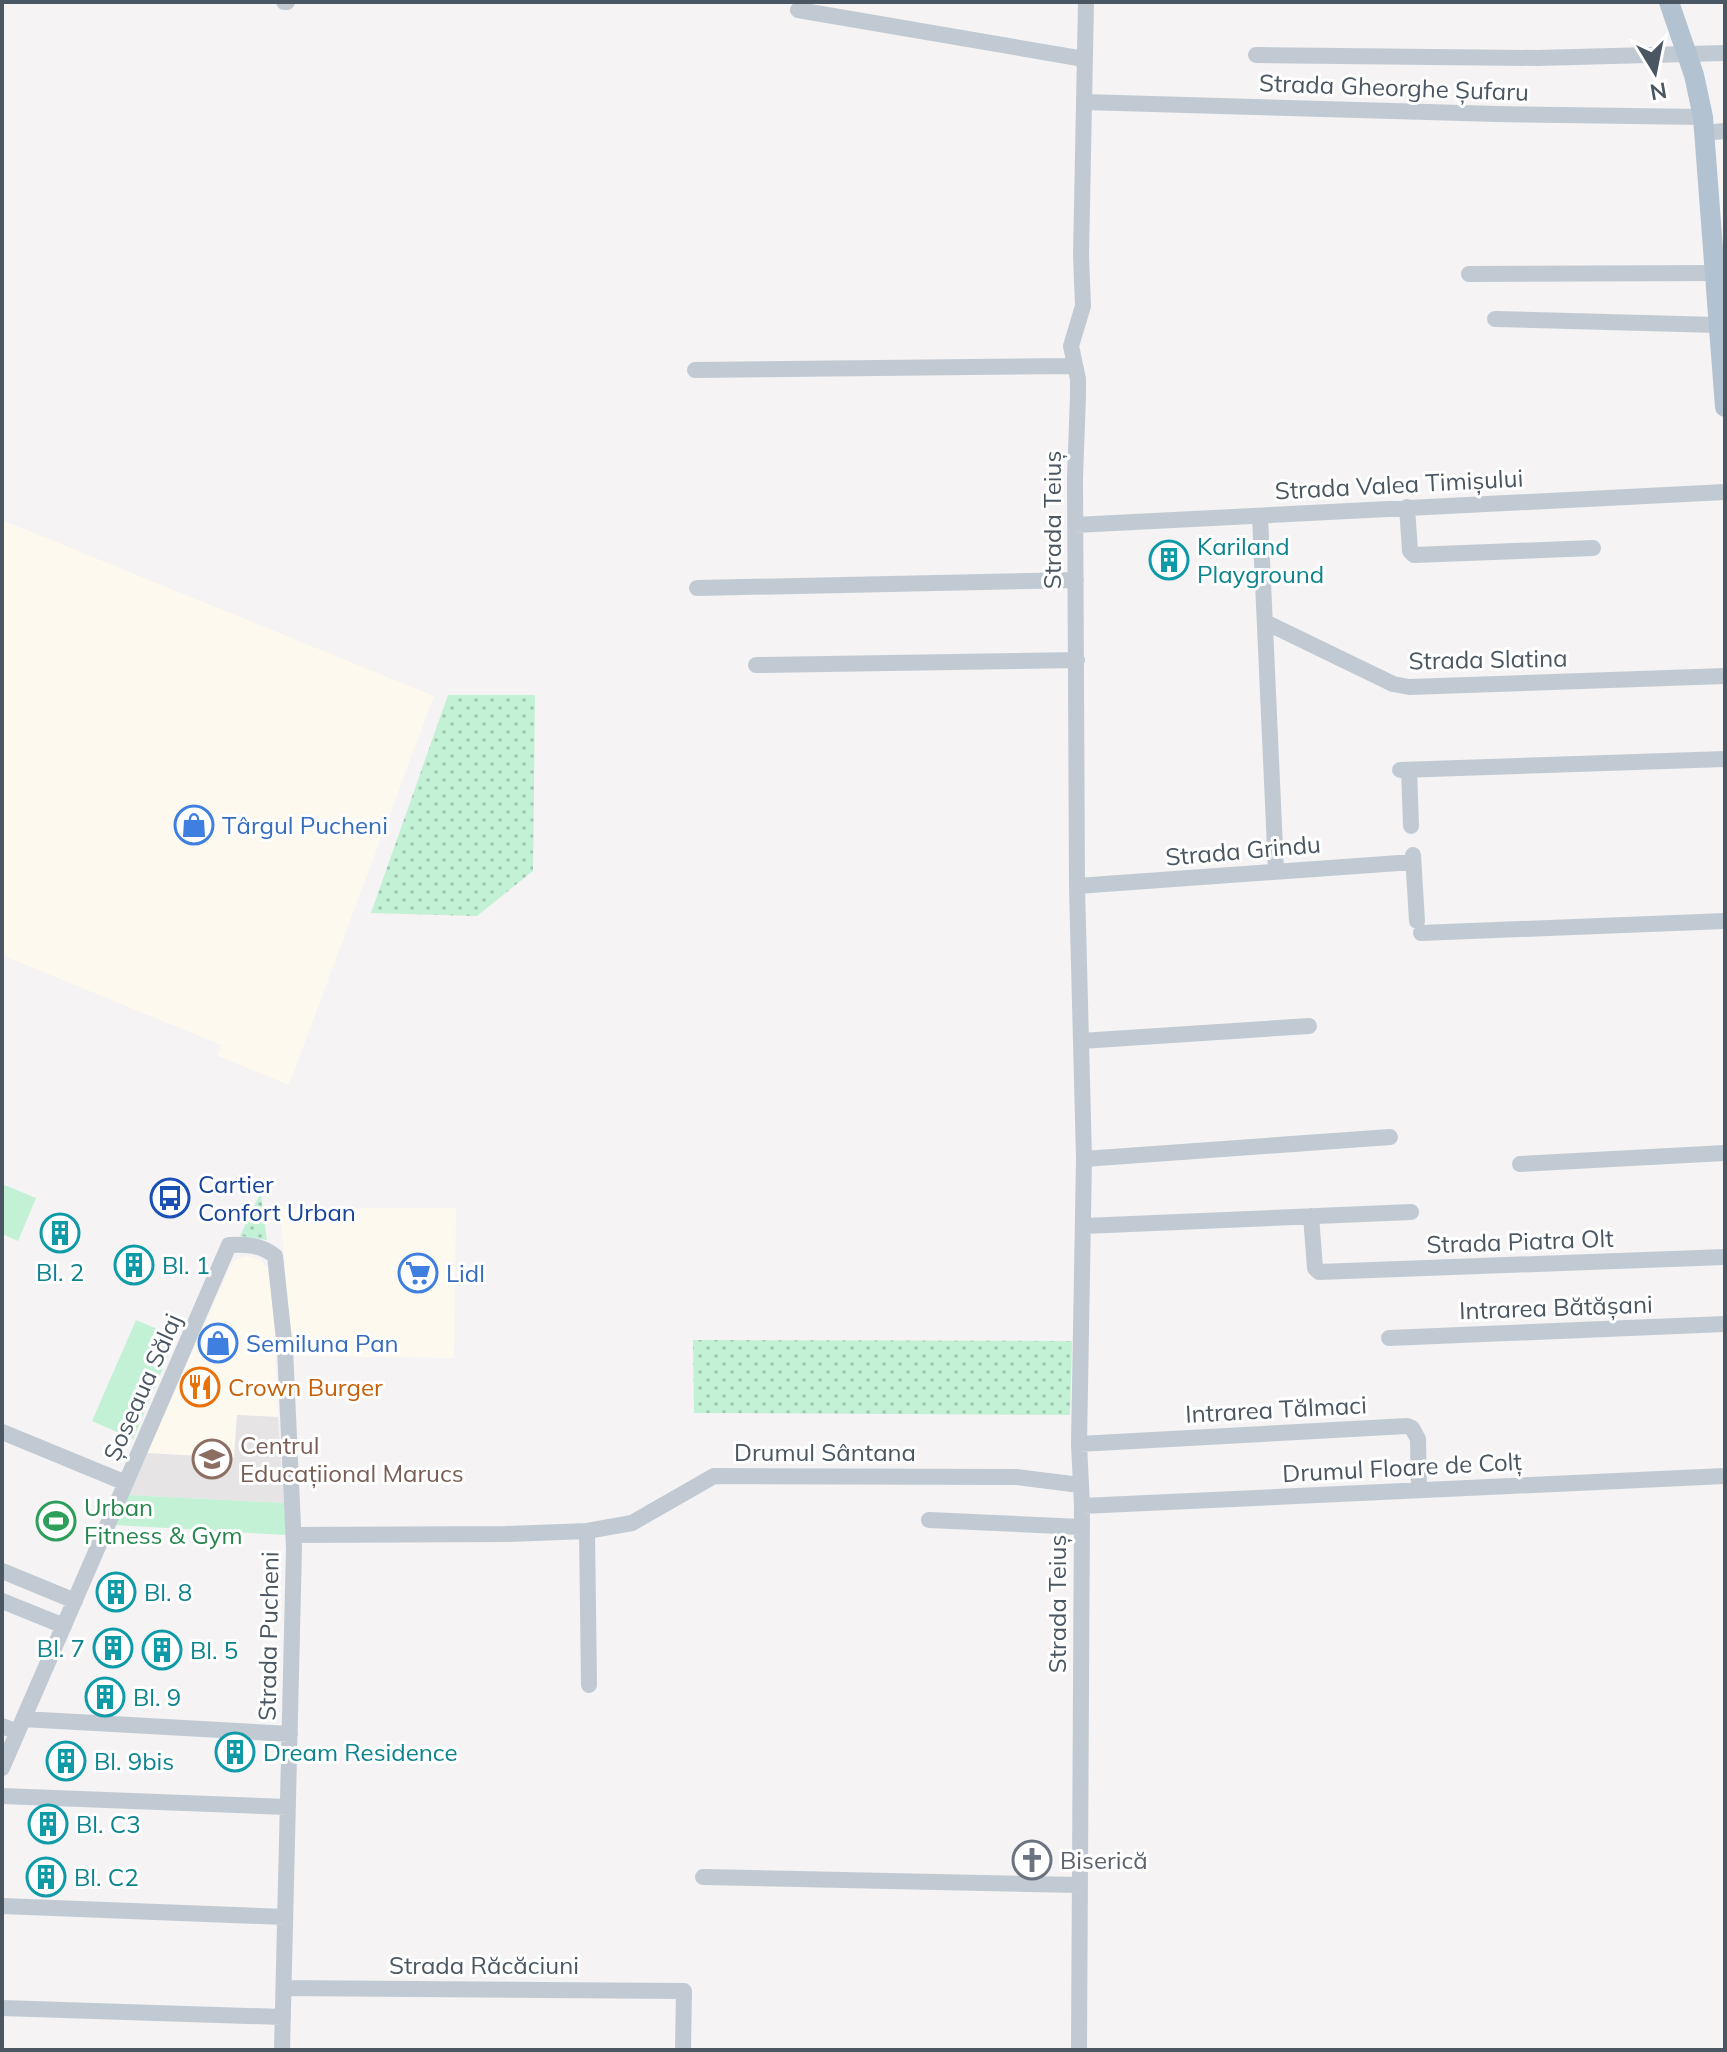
<svg xmlns="http://www.w3.org/2000/svg" width="1727" height="2052" font-family="Mulish,sans-serif">
<style>
.commercial{fill:#fdf9ef}
.education{fill:#e6e4e5}
.grass{fill:url(#grass-dots)}
.park{fill:#c3f1d5}
.lines{fill:none;stroke-linecap:round;stroke-linejoin:round}
.minor{stroke:#c1cad2;stroke-width:16}
.major{stroke:#b3c2d1;stroke-width:20}
.labels{text-anchor:middle;dominant-baseline:central;stroke-width:6;stroke-linejoin:round;paint-order:stroke}
.street-label{font-size:24px;fill:#4a5661;stroke:#fff}
.culture-label{font-size:24px;fill:#0d838f;stroke:#fff;text-anchor:start}
.shop-label{font-size:24px;fill:#366cbe;stroke:#fff;text-anchor:start}
.transit-label{font-size:24px;fill:#164399;stroke:#fff;text-anchor:start}
.food-label{font-size:24px;fill:#c56008;stroke:#fff;text-anchor:start}
.education-label{font-size:24px;fill:#785e54;stroke:#fff;text-anchor:start}
.leisure-label{font-size:24px;fill:#27864d;stroke:#fff;text-anchor:start}
.worship-label{font-size:24px;fill:#5b616d;stroke:#fff;text-anchor:start}
</style>
<defs>
<pattern id="grass-dots" width="8" height="8" patternUnits="userSpaceOnUse" patternTransform="scale(2)"><rect width="8" height="8" fill="#c3f1d5"/><path d="M2 2h.1M6 6h.1" fill="none" stroke="#a0c6b0" stroke-width="1.8" stroke-linecap="round"/></pattern>
</defs>
<rect width="100%" height="100%" fill="#f5f3f3"/>
<path class="commercial" d="M2,520L434,696L289,1085L218,1056L221,1045L2,955Z
M280,1208H456L454,1358L275,1356L278,1417L237,1415L234,1458L147,1453L233,1261L246,1256L261,1260L266,1267L285,1265Z"/>
<path class="education" d="M237,1415L278,1417L284,1503L128,1495L147,1453L234,1458Z"/>
<path class="grass" d="M448,695H535L533,871L477,916L371,913Z
M261,1195L267,1240L240,1236L259,1196Z
M693,1340L1072,1341L1070,1415L694,1413Z"/>
<path class="park" d="M2,1184L36,1198L18,1241L2,1234Z
M136,1320L176,1337L133,1439L92,1421Z
M128,1495L284,1503L286,1535L115,1525Z"/>
<g class="lines">
<path class="minor" d="M284,2H287
M798,10L1084,59
M1256,55L1537,58L1725,53
M1084,102L1497,114L1703,117
M1704,133L1725,131
M1469,274L1714,273
M1495,319L1718,325
M695,370L1075,366
M1407,507L1410,551L1414,555L1593,548
M1260,516L1276,870
M1075,525L1725,492
M697,588L1076,580
M1267,623L1393,684L1409,687L1725,676
M756,665L1077,660
M1400,770L1725,759
M1409,770L1411,826
M1413,855L1417,921
M1077,886L1413,862
M1421,933L1725,921
M1081,1041L1309,1026
M1084,1159L1390,1137
M1520,1164L1725,1153
M1311,1216L1315,1268L1319,1272L1725,1257
M1084,1226L1411,1212
M1389,1338L1725,1324
M2,1432L126,1483
M1079,1444L1407,1426L1412,1428L1418,1439L1419,1490
M1082,1506L1725,1476
M929,1520L1081,1527
M587,1531L589,1685
M294,1535L505,1534L587,1531L632,1523L714,1476L1016,1477L1080,1485
M2,1571L75,1601
M2,1601L64,1626
M23,1719L290,1734
M2,1726L17,1732
M2,1768L229,1245C247,1244 261,1245 275,1256L285,1349L294,1548L282,2050
M2,1796L288,1807
M703,1877L1080,1885
M2,1906L285,1917
M284,1988L684,1991L683,2050
M2,2008L283,2017
M1079,2050L1082,1506L1079,1444L1084,1159L1077,886L1075,478L1078,396V379L1071,346L1083,306L1081,256L1086,2"/>
<path class="major" d="M1669,2L1694,75L1703,117L1725,407"/>
</g>
<defs>
<g id="building-ring" transform="scale(2)"><circle r="9.5" fill="#fff" stroke="#0f9aa8" stroke-width="1.5"/><path d="M-4-6H4V6H1V3H-1V6H-4ZM-2.5-4.3h1.7v1.8h-1.7ZM.8-4.3h1.7v1.8H.8ZM-2.5-1h1.7V.8h-1.7ZM.8-1h1.7V.8H.8Z" fill="#0f9aa8"/></g>
<g id="shop-ring" transform="scale(2)"><circle r="9.5" fill="#fff" stroke="#3f7fe0" stroke-width="1.5"/><path d="M-5-2.5h2.3a2.7 3.5 0 0 1 5.4 0H5L5.5 6h-11ZM-1.5-2.5h3a1.5 2.3 0 0 0-3 0Z" fill="#3f7fe0"/></g>
<g id="bus-ring" transform="scale(2)"><circle r="9.5" fill="#fff" stroke="#1a4fb4" stroke-width="1.5"/><path d="M-5-6H5V4H4V6H2V4H-2V6H-4V4H-5ZM-3.5-4V0h7V-4ZM-3.5 1.2v1.5H-2V1.2ZM2 1.2v1.5H3.5V1.2Z" fill="#1a4fb4"/></g>
<g id="supermarket-ring" transform="scale(2)"><circle r="9.5" fill="#fff" stroke="#3f7fe0" stroke-width="1.5"/><path d="M-6-5.5h2.5l.6 2H6L4.5 2H-2.5L-4.4-4H-6ZM-1.5 3.2a1.3 1.3 0 1 0 .1 0ZM3 3.2a1.3 1.3 0 1 0 .1 0Z" fill="#3f7fe0"/></g>
<g id="restaurant-ring" transform="scale(2)"><circle r="9.5" fill="#fff" stroke="#e8710a" stroke-width="1.5"/><path d="M-5-6h1v4h1v-4h1v4h1v-4h1v5L-1.5 .5V6h-2V.5L-5-1ZM5-6V6H3V1.5H1.5Q1.5-4 5-6Z" fill="#e8710a"/></g>
<g id="school-ring" transform="scale(2)"><circle r="9.5" fill="#fff" stroke="#8d6e63" stroke-width="1.5"/><path d="M0-5L7-2L0 1L-7-2ZM-4 1L0 2.5L4 1V4Q0 6-4 4Z" fill="#8d6e63"/></g>
<g id="stadium-ring" transform="scale(2)"><circle r="9.5" fill="#fff" stroke="#2e9e5b" stroke-width="1.5"/><path d="M0-5a6.5 5 0 1 0 0 10a6.5 5 0 1 0 0-10ZM-3.5-1.8h7v3.6h-7Z" fill="#2e9e5b"/></g>
<g id="church-ring" transform="scale(2)"><circle r="9.5" fill="#fff" stroke="#6b7280" stroke-width="1.5"/><path d="M-1.2-6h2.4v3.5h3.3v2.4h-3.3V6h-2.4V-.1h-3.3v-2.4h3.3Z" fill="#6b7280"/></g>
</defs>
<g fill-rule="evenodd">
<use href="#building-ring" x="1169" y="560"/>
<use href="#shop-ring" x="194" y="825"/>
<use href="#bus-ring" x="170" y="1198"/>
<use href="#building-ring" x="60" y="1233"/>
<use href="#building-ring" x="134" y="1265"/>
<use href="#supermarket-ring" x="418" y="1273"/>
<use href="#shop-ring" x="218" y="1343"/>
<use href="#restaurant-ring" x="200" y="1387"/>
<use href="#school-ring" x="212" y="1459"/>
<use href="#stadium-ring" x="56" y="1521"/>
<use href="#building-ring" x="116" y="1592"/>
<use href="#building-ring" x="113" y="1648"/>
<use href="#building-ring" x="162" y="1650"/>
<use href="#building-ring" x="105" y="1697"/>
<use href="#building-ring" x="235" y="1752"/>
<use href="#building-ring" x="66" y="1761"/>
<use href="#building-ring" x="48" y="1824"/>
<use href="#church-ring" x="1032" y="1860"/>
<use href="#building-ring" x="46" y="1877"/>
</g>
<g class="labels">
<g class="street-label">
<text transform="translate(1394 87) rotate(2)">Strada Gheorghe Șufaru</text>
<text transform="translate(1399 484) rotate(-3)">Strada Valea Timișului</text>
<text transform="translate(1052 520) rotate(-90)">Strada Teiuș</text>
<text transform="translate(1488 659) rotate(-1)">Strada Slatina</text>
<text transform="translate(1243 850) rotate(-5)">Strada Grindu</text>
<text transform="translate(1520 1241) rotate(-2)">Strada Piatra Olt</text>
<text transform="translate(1556 1307) rotate(-2)">Intrarea Bătășani</text>
<text transform="translate(142 1387) rotate(-66)">Șoseaua Sălaj</text>
<text transform="translate(1276 1409) rotate(-3)">Intrarea Tălmaci</text>
<text x="825" y="1452">Drumul Sântana</text>
<text transform="translate(1402 1467) rotate(-3)">Drumul Floare de Colț</text>
<text transform="translate(1057 1604) rotate(-90)">Strada Teiuș</text>
<text transform="translate(268 1636) rotate(-89)">Strada Pucheni</text>
<text x="484" y="1965">Strada Răcăciuni</text>
</g>
<g class="culture-label">
<text x="1197" y="546">Kariland<tspan x="1197" dy="28">Playground</tspan></text>
<text x="162" y="1265">Bl. 1</text>
<text x="60" y="1272" text-anchor="middle">Bl. 2</text>
<text x="144" y="1592">Bl. 8</text>
<text x="85" y="1648" text-anchor="end">Bl. 7</text>
<text x="190" y="1650">Bl. 5</text>
<text x="133" y="1697">Bl. 9</text>
<text x="263" y="1752">Dream Residence</text>
<text x="94" y="1761">Bl. 9bis</text>
<text x="76" y="1824">Bl. C3</text>
<text x="74" y="1877">Bl. C2</text>
</g>
<g class="shop-label">
<text x="222" y="825">Târgul Pucheni</text>
<text x="446" y="1273">Lidl</text>
<text x="246" y="1343">Semiluna Pan</text>
</g>
<g class="transit-label">
<text x="198" y="1184">Cartier<tspan x="198" dy="28">Confort Urban</tspan></text>
</g>
<g class="food-label">
<text x="228" y="1387">Crown Burger</text>
</g>
<g class="education-label">
<text x="240" y="1445">Centrul<tspan x="240" dy="28">Educațiional Marucs</tspan></text>
</g>
<g class="leisure-label">
<text x="84" y="1507">Urban<tspan x="84" dy="28">Fitness &amp; Gym</tspan></text>
</g>
<g class="worship-label">
<text x="1060" y="1860">Biserică</text>
</g>
</g>
<rect width="1727" height="2052" fill="none" stroke="#4a5661" stroke-width="8"/>
<g transform="translate(1655 72) rotate(170)" stroke="#ffffff" stroke-width="6" paint-order="stroke">
<path d="M0-6L14 30L0 20L-14 30Z" fill="#4a5661"/>
<text y="-12" font-size="22" font-weight="bold" text-anchor="middle" fill="#4a5661">N</text>
</g>
</svg>
